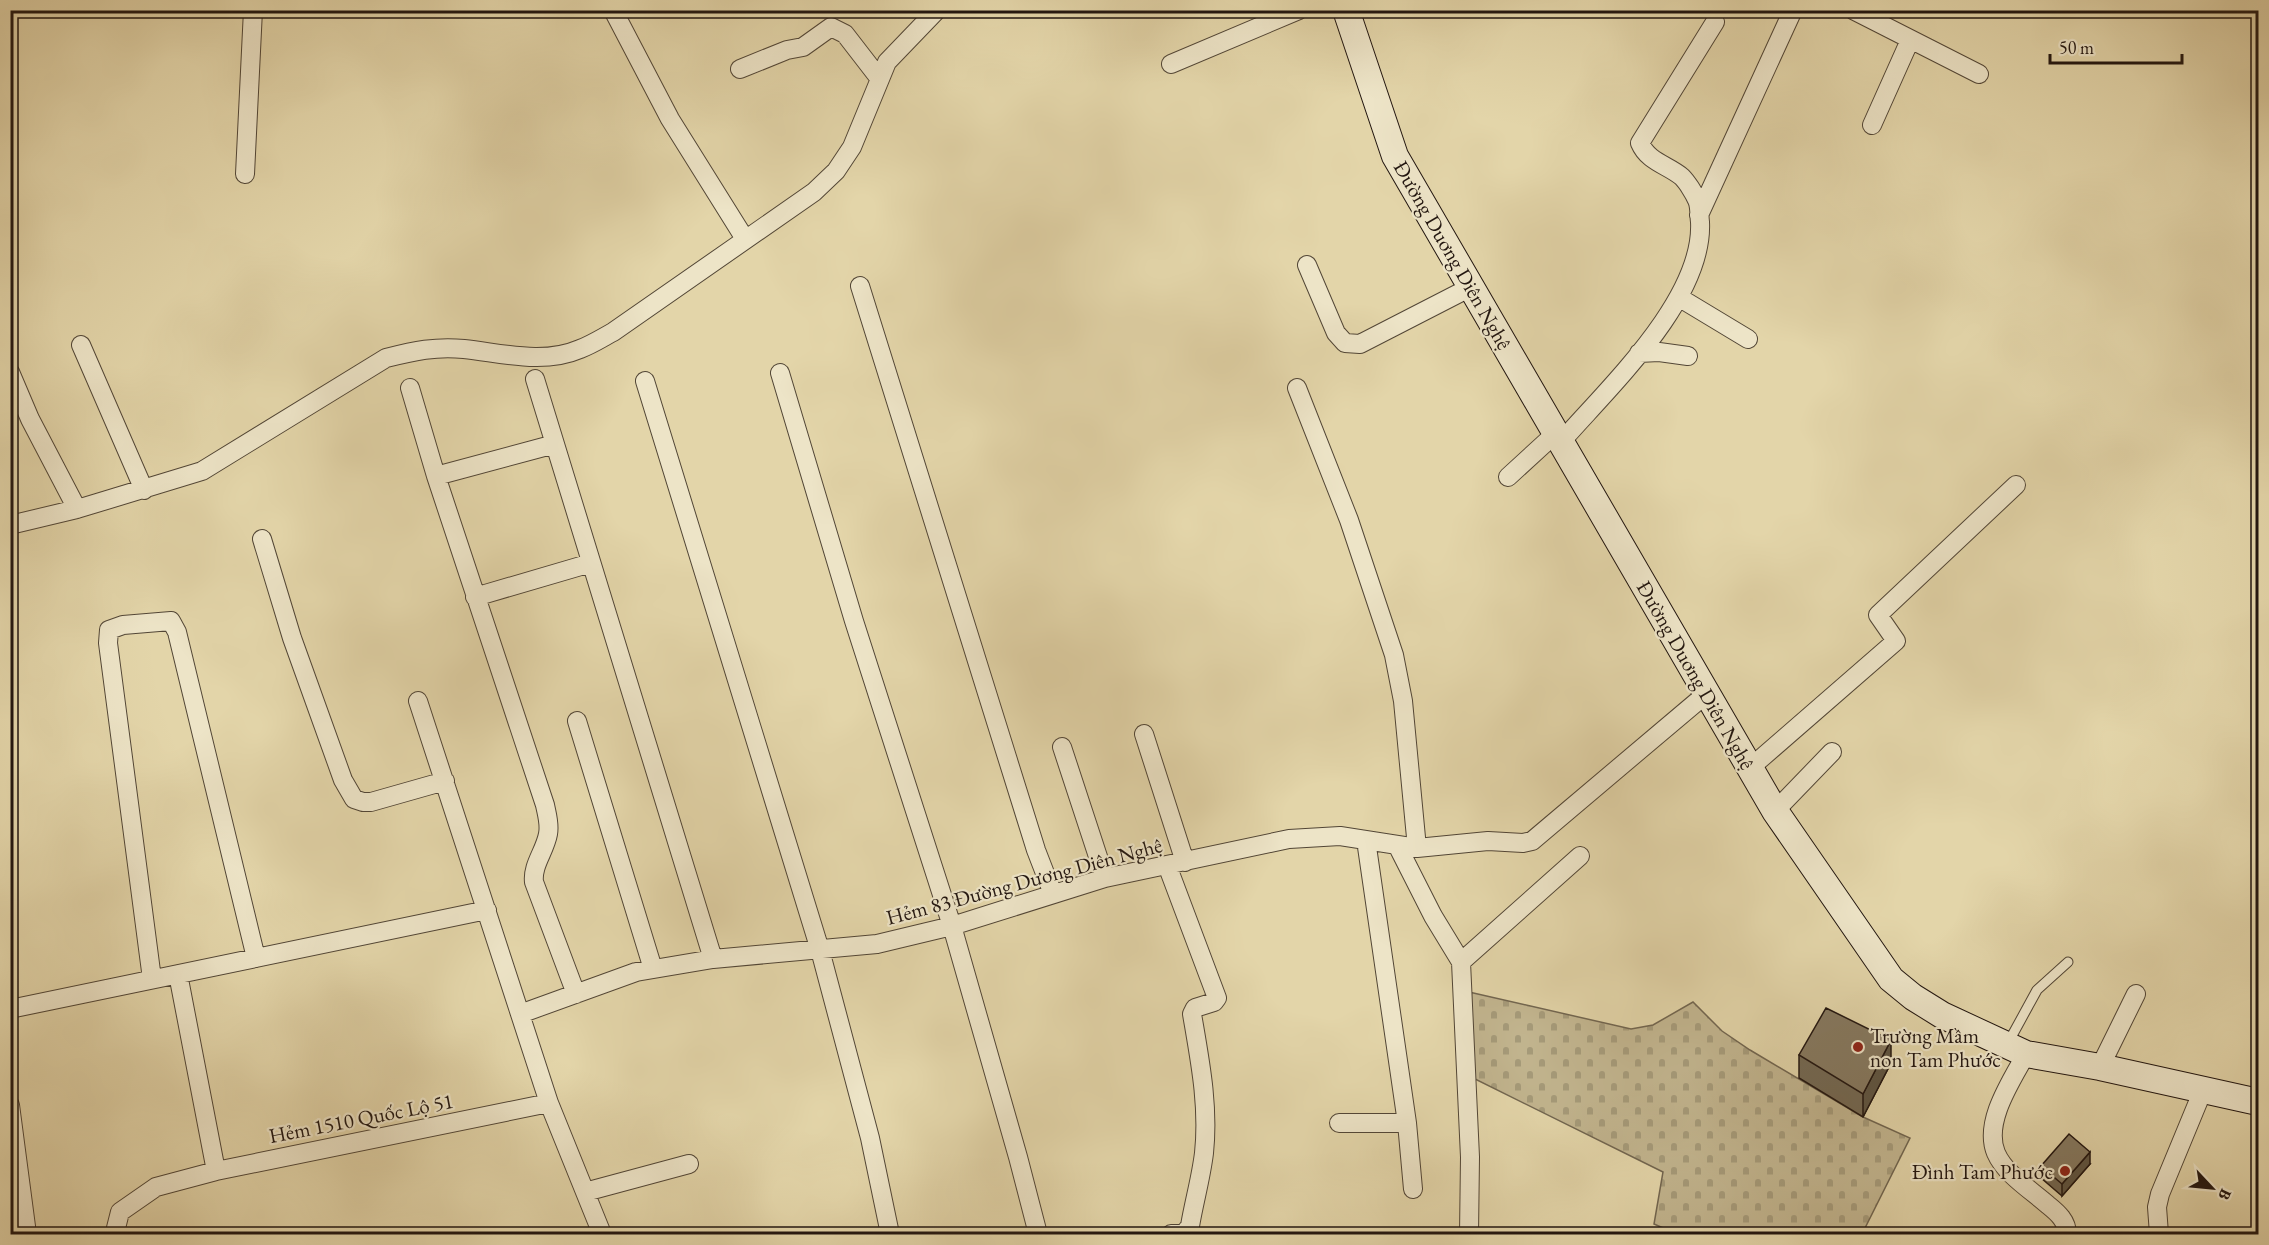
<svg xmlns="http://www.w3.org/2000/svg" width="2269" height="1245" font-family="'EB Garamond',serif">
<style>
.cemetery{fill:url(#cemetery-stones);stroke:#726650;stroke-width:1.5}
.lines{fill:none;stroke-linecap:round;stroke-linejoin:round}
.lane-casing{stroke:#524636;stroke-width:11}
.street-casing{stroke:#524636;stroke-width:20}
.secondary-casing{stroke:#221610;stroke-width:28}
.lane{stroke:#ede4c7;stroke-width:9}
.street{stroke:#ede4c7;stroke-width:18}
.secondary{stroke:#ede4c7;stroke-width:26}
.wall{fill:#736853;stroke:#221610;stroke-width:1.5}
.shaded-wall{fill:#5e5543;stroke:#221610;stroke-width:1.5}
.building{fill:#867960;stroke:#221610;stroke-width:1.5}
.poi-dot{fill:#8f2418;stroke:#ede4c7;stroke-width:2}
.labels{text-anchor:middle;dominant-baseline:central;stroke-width:4.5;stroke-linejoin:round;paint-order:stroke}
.street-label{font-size:21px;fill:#221610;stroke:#ede4c7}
.poi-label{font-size:21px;fill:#221610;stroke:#ede4c7;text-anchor:start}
</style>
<defs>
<pattern id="cemetery-stones" width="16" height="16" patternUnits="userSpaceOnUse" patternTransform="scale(1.5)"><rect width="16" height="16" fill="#c2b58f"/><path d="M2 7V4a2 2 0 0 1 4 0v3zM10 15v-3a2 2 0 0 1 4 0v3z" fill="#a69b7a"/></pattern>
</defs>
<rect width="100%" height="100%" fill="#e3d5a9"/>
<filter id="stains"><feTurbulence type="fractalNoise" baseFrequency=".00333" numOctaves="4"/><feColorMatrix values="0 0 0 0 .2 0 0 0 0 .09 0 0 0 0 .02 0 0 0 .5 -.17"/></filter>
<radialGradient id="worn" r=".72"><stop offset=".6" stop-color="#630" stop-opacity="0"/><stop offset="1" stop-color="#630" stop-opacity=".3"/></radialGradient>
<path class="cemetery" d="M1469,992L1631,1029L1653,1025L1693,1002L1722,1031L1750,1050L1863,1117L1910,1138L1862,1234H1677L1654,1224L1663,1172L1473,1078Z"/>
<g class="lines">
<g class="lane-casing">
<path id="lane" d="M2008,1043L2037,990L2068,962"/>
</g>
<g class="street-casing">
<path id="street" d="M613,10L670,119L745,239
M1853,10L1979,74
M1171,64L1299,10
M740,69L787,50L803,47L831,27L845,34L879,78
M1872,125L1910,40
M245,174L253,10
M1699,215L1793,10
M1307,265L1336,333L1345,343L1360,344L1471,287
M860,286L1036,850L1053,894
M1680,298L1748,339
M81,345L144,490
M1639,353L1659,352L1688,356
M10,372L30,419L77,509
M780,373L854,621L952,926L1018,1157L1038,1234
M535,379L713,959
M645,381L820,950L870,1138L890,1234
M410,388L436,476L545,805C547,815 550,824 548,834C545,851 532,865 534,882L576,994
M1297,388L1349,520L1394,655L1403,701L1417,848
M1561,442C1608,388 1704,299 1700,222C1699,215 1700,206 1697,200C1694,193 1687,182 1682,177C1668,165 1648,162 1640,143L1715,22
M436,476L555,444
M1508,477L1556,433
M10,525L77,509L202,471L386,358C414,351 436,346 464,349C502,353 543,365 580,349C591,345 602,338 613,332L814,192L836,171L852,147L887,62L937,10
M262,539L292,638L343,780L354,799L363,802H371L445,781
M475,597L591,563
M577,721L653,969
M1144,734L1185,862
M1062,747L1105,878
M1750,768L1896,641L1878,615L2016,485
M1775,811L1832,752
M1366,840L1407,1123L1413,1189
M1398,847L1433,916L1461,962L1470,1157L1469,1234
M1167,865L1217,998L1214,1002L1195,1008L1192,1014C1200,1061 1209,1106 1204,1153C1201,1178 1194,1202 1190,1226L1184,1234H1171
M1461,962L1580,856
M178,974L216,1171
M152,979L108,643L109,630L123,625L171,621L177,632L256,958
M10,1009L487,910
M520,1014L636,972L713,959L877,944L952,926L1105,878L1289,839L1340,836L1417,848L1488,841L1523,843L1532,841L1706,694
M2026,1054C2012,1080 1983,1122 1996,1153C2005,1174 2031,1190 2048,1205C2058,1213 2067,1221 2067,1234
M2100,1067L2136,994
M549,1103L602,1234
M10,1105L27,1234
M1339,1123H1407
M585,1192L689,1164
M117,1234L116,1228L120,1212L156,1187L216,1171L549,1103L418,701
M2159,1234L2157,1207L2160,1194L2203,1090"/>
</g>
<g class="secondary-casing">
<path id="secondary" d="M1346,10L1395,156L1775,811L1891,979L1913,997L1942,1015L2026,1054L2100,1067L2258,1102"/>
</g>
<use href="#lane" class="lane"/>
<use href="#street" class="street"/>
<use href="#secondary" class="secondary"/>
</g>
<path class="wall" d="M1799,1055L1891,1063L1863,1117L1799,1078Z
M2090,1164L2062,1196L2041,1178V1166Z"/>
<path class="shaded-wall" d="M1891,1040V1063L1863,1117V1094Z
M2090,1152V1164L2062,1196V1184Z"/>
<path class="building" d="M1826,1008L1891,1040L1863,1094L1799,1055Z
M2069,1134L2090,1152L2062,1184L2041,1166Z"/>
<g class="poi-dot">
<circle cx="1858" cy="1047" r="6"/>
<circle cx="2065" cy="1171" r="6"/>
</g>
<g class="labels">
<g class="street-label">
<text transform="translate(1453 255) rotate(60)">Đường Duơng Diên Nghệ</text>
<text transform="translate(1696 675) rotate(60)">Đường Duơng Diên Nghệ</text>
<text transform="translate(1024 881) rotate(-15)">Hẻm 83 Đường Dương Diên Nghệ</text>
<text transform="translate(361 1118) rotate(-11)">Hẻm 1510 Quốc Lộ 51</text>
</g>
<g class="poi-label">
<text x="1870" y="1035">Trường Mầm<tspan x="1870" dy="24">non Tam Phước</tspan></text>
<text x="2053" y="1171" text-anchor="end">Đình Tam Phước</text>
</g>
</g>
<rect width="2269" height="1245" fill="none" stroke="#e3d5a9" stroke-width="36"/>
<rect x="12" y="12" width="2245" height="1221" fill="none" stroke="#221610" stroke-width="3"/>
<rect x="18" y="18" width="2233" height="1209" fill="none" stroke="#221610" stroke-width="1.5"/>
<g transform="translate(2212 1188) rotate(116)" stroke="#ede4c7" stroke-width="4.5" paint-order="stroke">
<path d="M0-4.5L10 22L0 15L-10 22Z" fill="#221610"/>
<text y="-9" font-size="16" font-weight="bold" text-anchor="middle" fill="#221610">B</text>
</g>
<path d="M2050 54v9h132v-9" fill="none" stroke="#221610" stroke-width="3"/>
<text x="2059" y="54" font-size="18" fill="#221610" stroke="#ede4c7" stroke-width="4.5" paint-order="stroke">50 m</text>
<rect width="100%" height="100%" filter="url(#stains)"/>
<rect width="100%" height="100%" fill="url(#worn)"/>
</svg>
